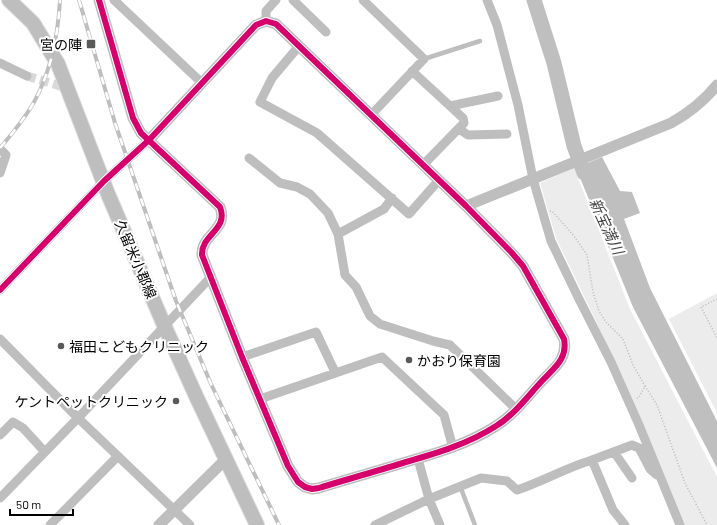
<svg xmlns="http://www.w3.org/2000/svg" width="717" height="525" font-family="Barlow,'Noto Sans JP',sans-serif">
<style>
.green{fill:#ececec}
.water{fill:#bfbfbf}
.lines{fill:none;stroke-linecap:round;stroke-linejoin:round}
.river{stroke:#bfbfbf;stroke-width:15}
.minor-tunnel{stroke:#d9d9d9;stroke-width:9;stroke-dasharray:9 4.5;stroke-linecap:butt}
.primary-casing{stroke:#dbdbdb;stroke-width:16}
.path{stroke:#b9b9b9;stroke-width:1.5;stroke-dasharray:1 2;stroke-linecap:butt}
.service{stroke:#bebebe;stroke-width:4.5}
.minor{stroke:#bebebe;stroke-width:9}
.tertiary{stroke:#bebebe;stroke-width:11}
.primary{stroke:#bebebe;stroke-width:14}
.rail-casing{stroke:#bebebe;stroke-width:4}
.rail{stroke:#fff;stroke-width:2.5;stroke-dasharray:8;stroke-linecap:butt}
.cycleway-casing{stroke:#fff;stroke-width:8}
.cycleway{stroke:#d6006c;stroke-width:6}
.poi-dot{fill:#595959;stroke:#fff;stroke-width:1.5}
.labels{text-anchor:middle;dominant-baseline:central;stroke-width:4;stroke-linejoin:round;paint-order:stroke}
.poi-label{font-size:14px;fill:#000;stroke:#fff;text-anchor:end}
.street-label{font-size:14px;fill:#000;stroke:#fff}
.water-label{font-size:15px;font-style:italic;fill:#444;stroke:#fff}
</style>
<rect width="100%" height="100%" fill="#fff"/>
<path class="green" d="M574,168L630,309L717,477V525H682L644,428L594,317L556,238L540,183Z
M717,293V413L669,319Z"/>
<path class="water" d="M602,157L620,191L632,192L640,213L624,219L650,288L717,421V468L633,307L576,168Z"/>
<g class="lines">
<path class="river" d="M534,0L554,63L574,146L584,173"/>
<path class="minor-tunnel" d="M27,76L67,88"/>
<g class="primary-casing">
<path id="primary" d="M9,0L33,23L58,64L108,194L164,325L196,396L257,525"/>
</g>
<path class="path" d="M550,211H552L574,236L587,255L593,292L599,311L606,322L623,339L633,365L645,386L639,397L636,399
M717,299L701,307L717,338
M645,386L657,405L685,483L707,525"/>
<path class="service" d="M424,59L480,41
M460,486L475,525"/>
<path class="minor" d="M114,0L202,83
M293,0L326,32
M363,0L424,59L371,115
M487,0L497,25L518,105L533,179L551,241L578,297L611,362L639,425L680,525
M266,21V11L276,0
M299,46L272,78L260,102L317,133L409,214L439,180
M0,63L27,76
M412,71L463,118L464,123L423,165
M450,106L498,96
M459,129L468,135L507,134
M0,149L6,155L0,173
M249,158L280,183L297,187L310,194L328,213L338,234L345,275L356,287L370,316L380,324L433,341L450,345L516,409
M338,234L384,209L392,198
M0,290L104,181L149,140
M0,339L78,418L190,525
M242,357L316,332L335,372
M260,399L382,357L444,415L453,448
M0,435L13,422L23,428L45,452
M614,452L632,478
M418,459L429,499L440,525
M592,460L632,445L639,448L650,469L657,475
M0,498L78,418L210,278
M50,525L118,456
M375,525L429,499L481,478L507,481L517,490C543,481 566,468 592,460L613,510L625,525"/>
<path class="tertiary" d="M99,0L133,118L141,133L220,207C229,230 201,234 202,255L242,357L288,466L298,482L305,487L312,489L319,488C348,479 377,471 406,462C437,453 468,444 496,426C514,415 527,397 541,382C554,368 568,359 564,339L523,266L512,253L466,206L276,24L266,21L256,25L149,140
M466,206L671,123C689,113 704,101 717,85
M159,525L226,459"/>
<use href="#primary" class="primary"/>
<g class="rail-casing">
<path id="rail" d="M79,0L115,123L176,301L211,384L279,525
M0,148C12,134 24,119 33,104C51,72 58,36 60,0"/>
</g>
<use href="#rail" class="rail"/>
<g class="cycleway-casing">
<path id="cycleway" d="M0,290L104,181L149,140L256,25L266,21L276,24L466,206L512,253L523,266L564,339C568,359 554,368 541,382C527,397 514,415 496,426C468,444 437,453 406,462C377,471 348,479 319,488L312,489L305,487L298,482L288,466L242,357L202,255C201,234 229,230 220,207L141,133L133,118L99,0"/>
</g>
<use href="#cycleway" class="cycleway"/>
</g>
<g class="poi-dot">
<rect x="86" y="39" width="10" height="10" rx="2"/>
<circle cx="61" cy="346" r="4"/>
<circle cx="409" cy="360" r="4"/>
<circle cx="176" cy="401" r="4"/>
</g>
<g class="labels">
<g class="poi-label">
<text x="82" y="44">宮の陣</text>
<text x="69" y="346" text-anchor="start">福田こどもクリニック</text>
<text x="417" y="360" text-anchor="start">かおり保育園</text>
<text x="168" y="401">ケントペットクリニック</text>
</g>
<g class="street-label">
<text transform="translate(136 259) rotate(67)">久留米小郡線</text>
</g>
<g class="water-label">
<text transform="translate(607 226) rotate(65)">新宝満川</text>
</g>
</g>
<path d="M10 509v6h63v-6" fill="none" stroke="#000000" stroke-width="2"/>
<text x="16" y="509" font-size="12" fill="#000000" stroke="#ffffff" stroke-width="3" paint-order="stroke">50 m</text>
</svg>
